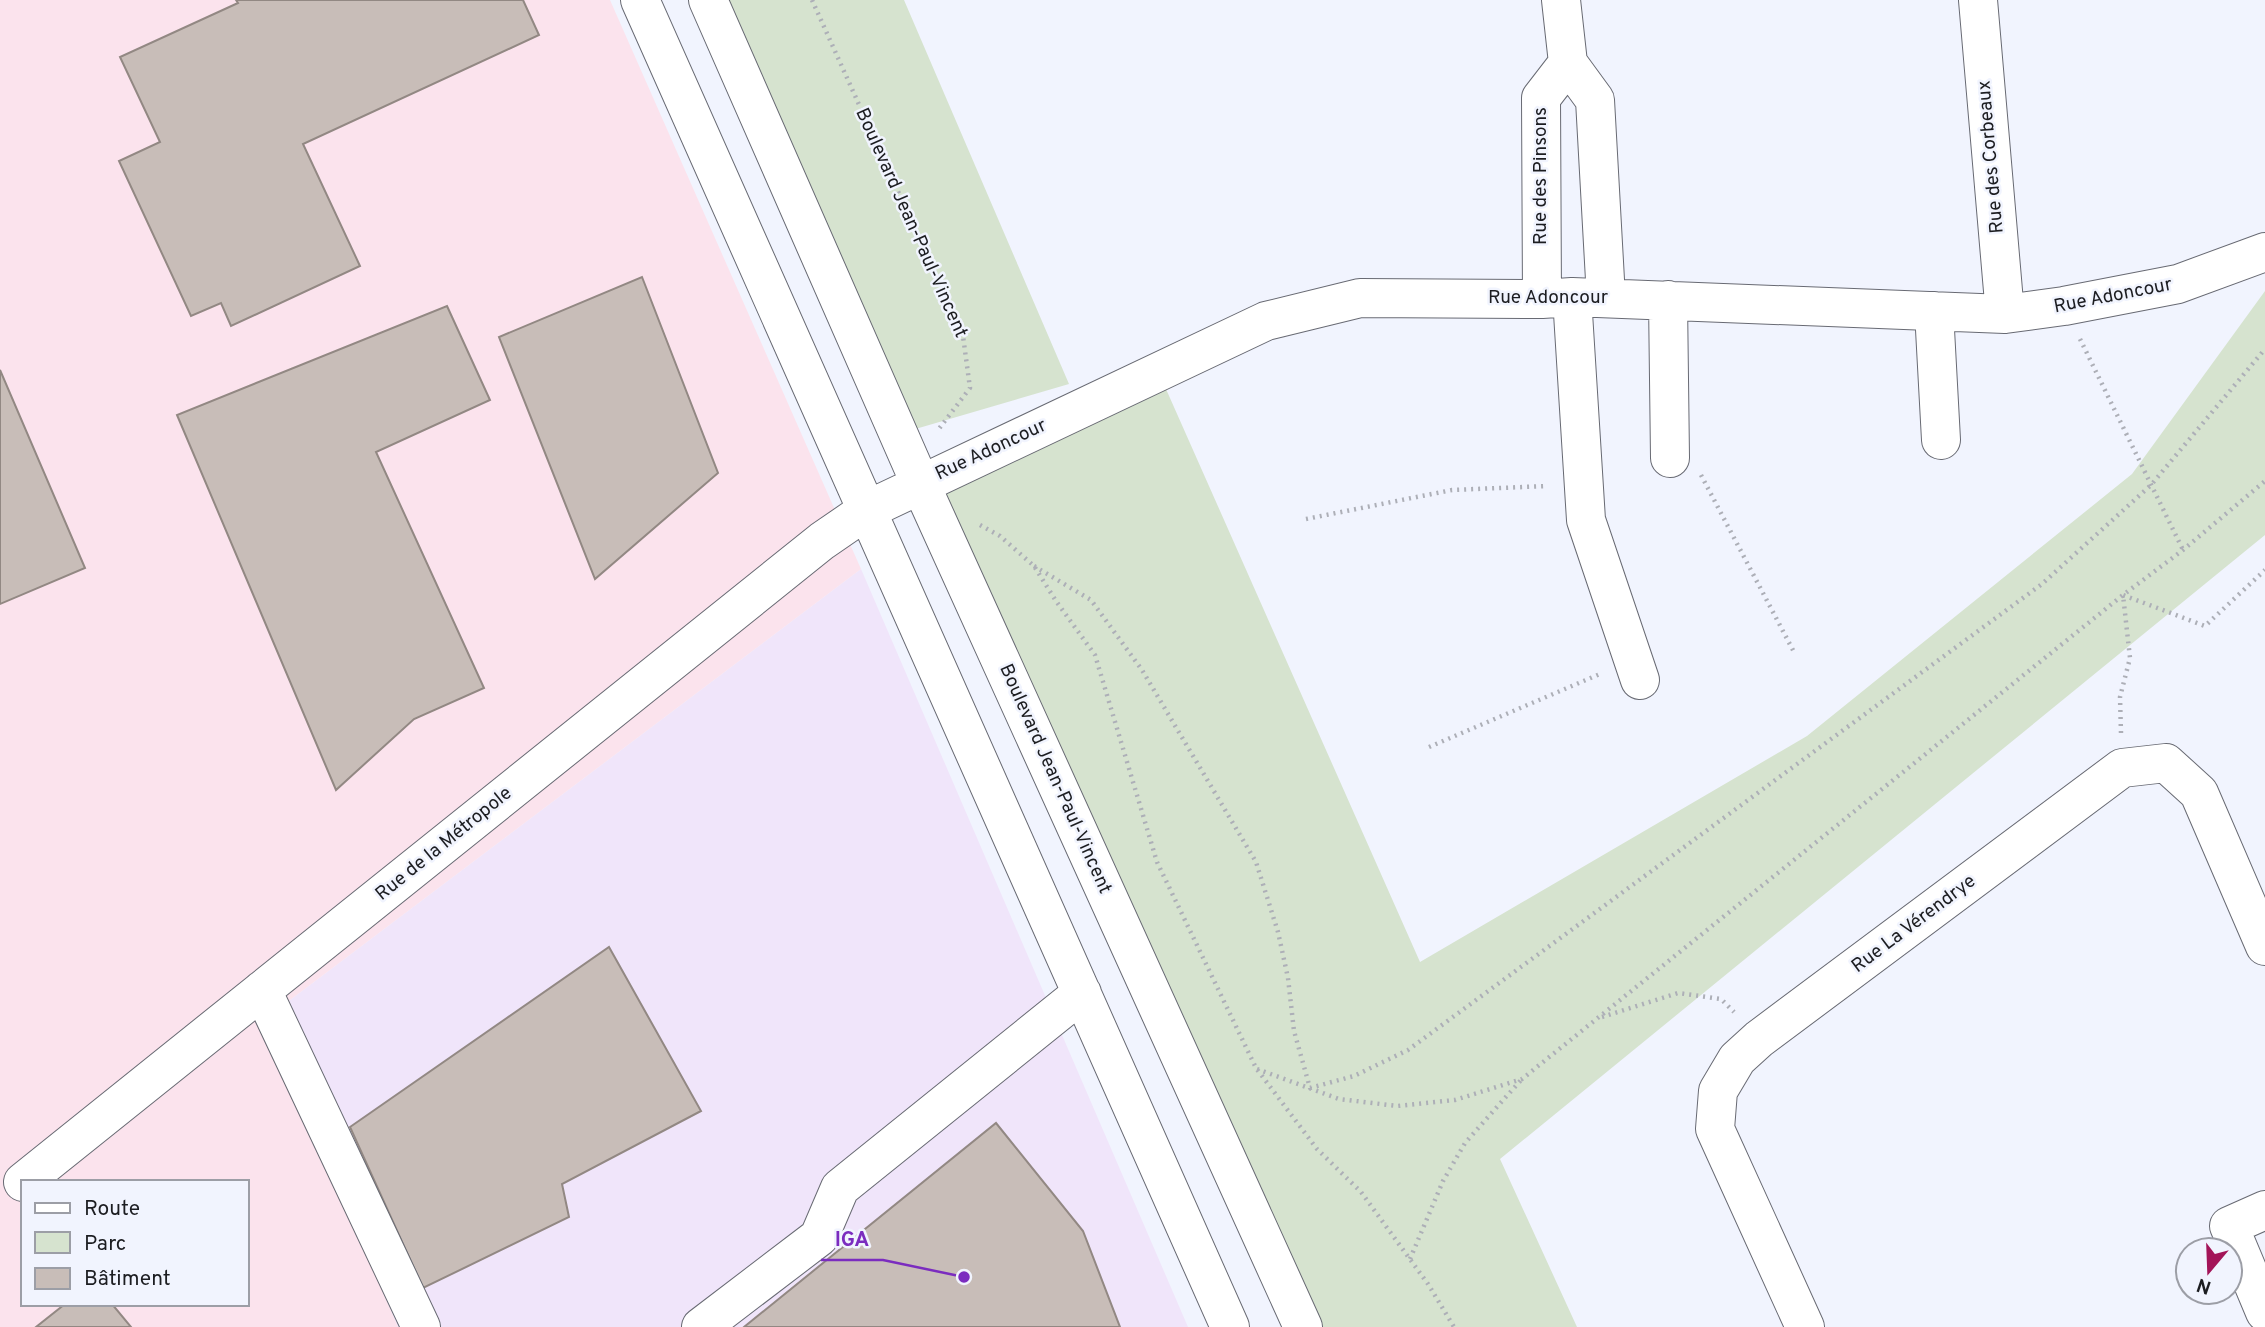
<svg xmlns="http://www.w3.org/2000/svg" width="2265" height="1327" font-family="Overpass,sans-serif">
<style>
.commercial{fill:#f0e5fa}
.industrial{fill:#fbe3ed;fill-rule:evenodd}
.green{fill:#d6e3cf}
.building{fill:#c8bdb8;stroke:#928883;stroke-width:2}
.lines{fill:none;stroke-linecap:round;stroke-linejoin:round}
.minor-casing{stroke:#686a73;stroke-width:40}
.path{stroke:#adafb7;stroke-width:4.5;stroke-dasharray:2 5;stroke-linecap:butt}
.minor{stroke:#fff;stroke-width:38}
.labels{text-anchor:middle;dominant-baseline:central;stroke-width:5;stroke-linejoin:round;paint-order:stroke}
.street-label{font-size:19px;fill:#1c1d21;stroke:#f1f4fe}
.leader{fill:none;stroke:#7b2cbf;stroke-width:2.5}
.callout-dot{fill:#7b2cbf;stroke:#f1f4fe;stroke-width:2.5}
.callout-label{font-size:21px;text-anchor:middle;font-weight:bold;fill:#7b2cbf;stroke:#f1f4fe;stroke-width:5;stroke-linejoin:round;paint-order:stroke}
</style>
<rect width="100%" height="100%" fill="#f1f4fe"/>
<path class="commercial" d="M861,569L1188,1327H398L265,1019Z"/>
<path class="industrial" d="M0,0H610L861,569L265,1019L398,1327H0ZM23,1182H247V1304H23Z"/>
<path class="green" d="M726,0H904L1069,384L912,430Z
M2265,291V535L1500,1159L1577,1327H1304L920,483L1158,371L1420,962L1807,736L2132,474Z"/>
<path class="building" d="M236,0H523L539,35L303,144L360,266L231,326L221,303L191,316L119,161L160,142L120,57L238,3Z
M642,277L718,473L595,579L499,337Z
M447,306L490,400L376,452L484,688L414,719L336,790L177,415Z
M0,370L85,568L0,604Z
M609,947L701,1111L562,1184L569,1217L423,1288L350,1127Z
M996,1123L1083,1231L1120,1327H744Z
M65,1304H112L131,1327H36Z"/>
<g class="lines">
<g class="minor-casing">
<path id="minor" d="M640,0L1230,1327
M708,0L920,483L1303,1327
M1561,0L1568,63
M1978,0L2005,314
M1572,297L1586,520L1640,680
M1542,299L1541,98L1568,63L1595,100L1606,298
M1668,300L1670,458
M1934,311L1941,440
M262,990L421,1327
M23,1182L822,541L867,510L1266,321L1360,298L1542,299L1572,297L2005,314L2064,306L2178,284L2265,252
M2265,1210L2229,1226L2265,1312
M701,1327L819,1237L840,1188L1082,993
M1805,1327L1715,1129L1718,1091L1737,1059L1759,1039L2122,768L2166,763L2199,793L2265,946"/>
</g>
<path class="path" d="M812,0L963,336L970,388L938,430
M2080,339L2183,550
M1701,475L1795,654
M1306,519L1452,490L1548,486
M980,525L1000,536L1034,566L1056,601L1095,655L1157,862L1256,1068L1317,1149L1361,1192L1428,1284L1454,1327
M1034,566L1091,600L1142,670L1256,862L1278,932L1288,978L1294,1031L1310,1088L1354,1076L1408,1050L2042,584L2151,485L2265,349
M2121,733L2120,697L2130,658L2123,595L2205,626L2265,570
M1429,747L1600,674
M1602,1017L1678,993L1721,999L1734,1012
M1257,1069L1339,1099L1397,1106L1455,1100L1522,1079L2123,595L2183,550L2265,481
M1410,1259L1443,1181L1465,1143L1521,1080"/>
<use href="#minor" class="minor"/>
</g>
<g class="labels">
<g class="street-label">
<text transform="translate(1991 157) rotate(-95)">Rue des Corbeaux</text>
<text transform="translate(1541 176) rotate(-90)">Rue des Pinsons</text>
<text transform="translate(911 223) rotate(66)">Boulevard Jean-Paul-Vincent</text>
<text transform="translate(2113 296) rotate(-11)">Rue Adoncour</text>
<text x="1548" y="298">Rue Adoncour</text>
<text transform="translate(991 450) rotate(-25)">Rue Adoncour</text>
<text transform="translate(1055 779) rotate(66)">Boulevard Jean-Paul-Vincent</text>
<text transform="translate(444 844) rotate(-39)">Rue de la Métropole</text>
<text transform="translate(1914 924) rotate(-37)">Rue La Vérendrye</text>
</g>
</g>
<path class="leader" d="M964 1277L883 1260H821"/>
<circle class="callout-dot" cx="964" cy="1277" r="7"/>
<g class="callout-label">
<text x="852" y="1246">IGA</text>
</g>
<rect x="21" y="1180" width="228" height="126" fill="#f1f4fe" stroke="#9c9ea6" stroke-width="2"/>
<rect x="35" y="1203" width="35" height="10" fill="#ffffff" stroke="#9c9ea6" stroke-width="2"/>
<text x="84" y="1215" font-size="21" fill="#1c1d21">Route</text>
<rect x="35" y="1232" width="35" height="21" fill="#d6e3cf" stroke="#9c9ea6" stroke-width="2"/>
<text x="84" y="1250" font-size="21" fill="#1c1d21">Parc</text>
<rect x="35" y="1268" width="35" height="21" fill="#c8bdb8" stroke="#9c9ea6" stroke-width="2"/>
<text x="84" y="1285" font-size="21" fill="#1c1d21">Bâtiment</text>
<g transform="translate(2209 1271) rotate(199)"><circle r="33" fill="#f1f4fe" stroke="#9c9ea6" stroke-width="2"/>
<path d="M0-5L12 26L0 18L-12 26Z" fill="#a31458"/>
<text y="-10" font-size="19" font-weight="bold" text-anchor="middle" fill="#1c1d21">N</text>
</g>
</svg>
